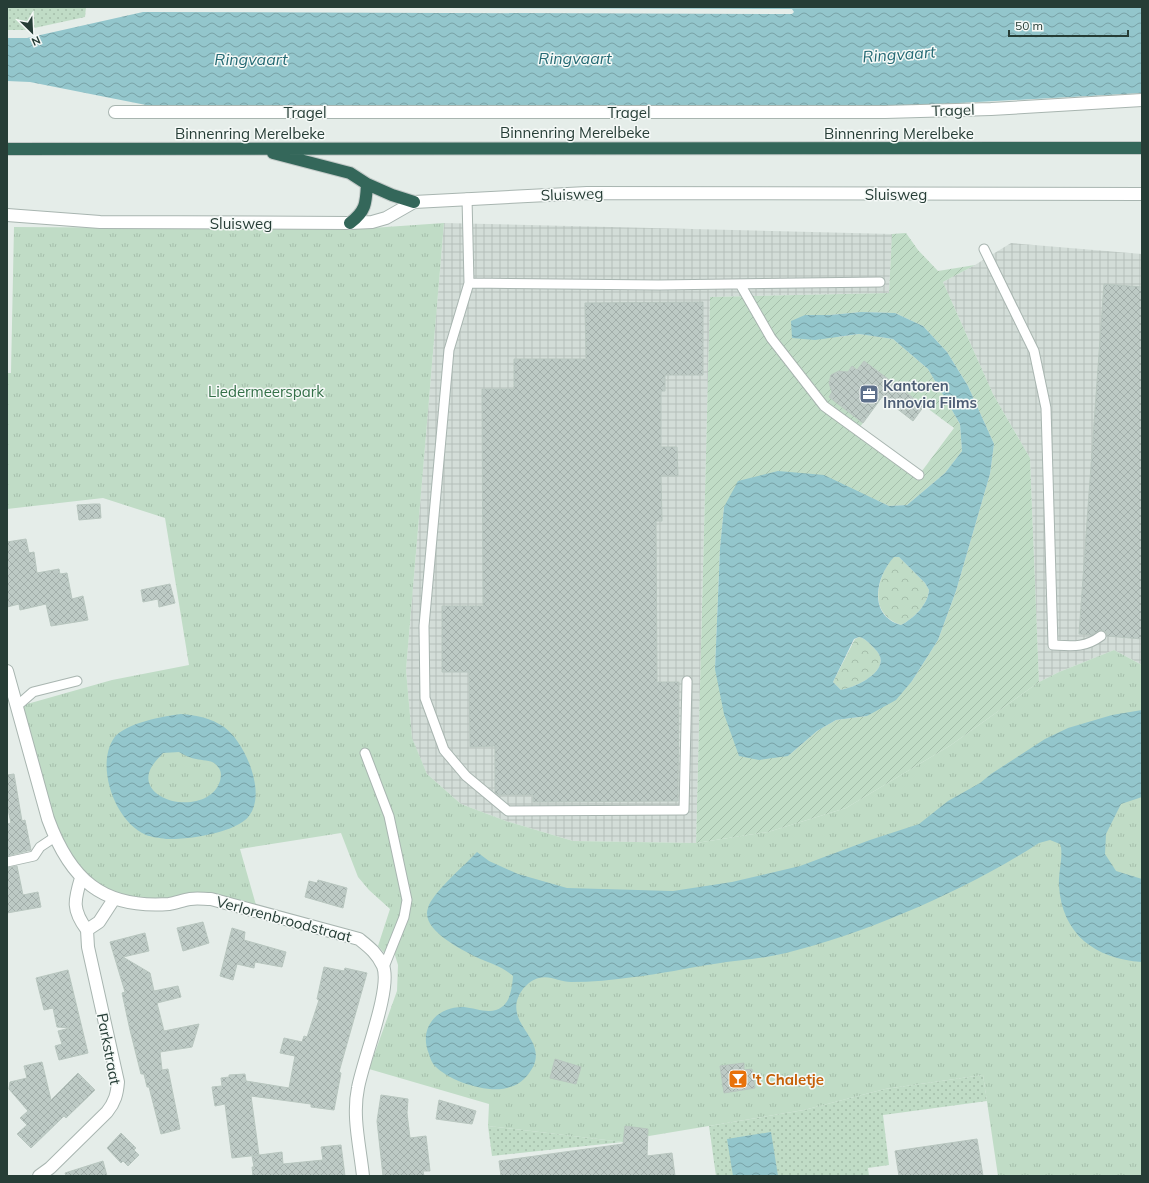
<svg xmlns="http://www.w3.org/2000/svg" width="1149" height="1183" font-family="Mulish,sans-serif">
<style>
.industrial{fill:url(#industrial-grid)}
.grass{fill:url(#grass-dots)}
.forest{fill:url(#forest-crowns)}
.park{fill:url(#park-tufts)}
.garden{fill:url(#garden-furrows);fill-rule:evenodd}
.water{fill:url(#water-waves);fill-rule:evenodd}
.building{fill:url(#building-cross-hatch);stroke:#b8c6bf}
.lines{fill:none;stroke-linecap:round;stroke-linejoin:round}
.lane-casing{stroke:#a8b5b0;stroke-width:11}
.street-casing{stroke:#a8b5b0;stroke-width:14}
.highway-casing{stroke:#c2c9c7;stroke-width:14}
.lane{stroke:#fff;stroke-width:9}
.street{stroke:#fff;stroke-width:12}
.highway{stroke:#34675a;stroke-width:12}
.labels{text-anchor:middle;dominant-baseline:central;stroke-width:3;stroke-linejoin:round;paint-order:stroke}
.street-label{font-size:15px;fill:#263d36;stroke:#f5f9f7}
.service-label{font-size:15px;font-weight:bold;fill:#4e5e75;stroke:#f5f9f7;text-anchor:start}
.park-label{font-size:15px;fill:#347048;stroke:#f5f9f7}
.food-label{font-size:15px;font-weight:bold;fill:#c56008;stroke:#f5f9f7;text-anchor:start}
.water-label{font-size:16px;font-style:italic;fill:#256a74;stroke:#f5f9f7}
</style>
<defs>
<pattern id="industrial-grid" width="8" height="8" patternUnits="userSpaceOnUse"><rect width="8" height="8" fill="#d3ddd8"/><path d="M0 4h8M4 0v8" fill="none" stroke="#b5bfba"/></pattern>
<pattern id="grass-dots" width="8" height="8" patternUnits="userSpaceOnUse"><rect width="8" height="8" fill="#c0dcc6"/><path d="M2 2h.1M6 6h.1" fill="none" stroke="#a5beab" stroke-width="1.8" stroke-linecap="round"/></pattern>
<pattern id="forest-crowns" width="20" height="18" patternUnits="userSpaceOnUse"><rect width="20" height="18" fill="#c0dcc6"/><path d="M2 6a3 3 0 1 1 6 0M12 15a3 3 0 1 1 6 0" fill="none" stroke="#a5beab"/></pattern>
<pattern id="park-tufts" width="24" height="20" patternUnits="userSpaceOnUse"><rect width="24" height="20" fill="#c0dcc6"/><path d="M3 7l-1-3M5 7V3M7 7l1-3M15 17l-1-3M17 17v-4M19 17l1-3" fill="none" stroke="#a5beab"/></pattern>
<pattern id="garden-furrows" width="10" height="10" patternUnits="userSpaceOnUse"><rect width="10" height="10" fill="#c0dcc6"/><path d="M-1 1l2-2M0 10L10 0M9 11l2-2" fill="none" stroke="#a5beab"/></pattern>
<pattern id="water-waves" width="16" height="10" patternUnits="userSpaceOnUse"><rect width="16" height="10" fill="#93c6cc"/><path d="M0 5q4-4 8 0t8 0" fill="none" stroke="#78a2a6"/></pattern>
<pattern id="building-cross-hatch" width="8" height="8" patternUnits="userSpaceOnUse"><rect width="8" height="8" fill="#bdcac5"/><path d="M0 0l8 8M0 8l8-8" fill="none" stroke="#a2aeaa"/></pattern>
</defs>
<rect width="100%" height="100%" fill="#e5ede9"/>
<path class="industrial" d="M444,223L892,234L889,293L710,297L696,843L573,841L506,821L461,804L427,774L412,739L406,670Z
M1011,243L1142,254V665L1114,650L1059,672L1039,682L1030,458L993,394L943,282L975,265Z"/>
<path class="grass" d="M7,7H86L85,17L25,30H7Z
M983,1075L987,1101L883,1115L889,1165L868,1168L869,1176H716L709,1126L804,1110L885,1089Z
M488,1126L623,1142L492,1156Z"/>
<path class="forest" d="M893,557H899L925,583L929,590C928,605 913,619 901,625C868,614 876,579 893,557Z
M859,637C866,639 869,643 874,648C896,668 858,687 841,690L833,682L855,639Z"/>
<path class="park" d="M444,223L406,670L412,738L427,774L461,804L506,821L573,841L696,843L768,832L846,808L951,745L1039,682L1059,672L1114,650L1142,665V1176H998L983,1075L885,1089L804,1110L649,1136L623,1142L488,1126L489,1104L369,1069L397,991L398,965L393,949L386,955L378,946L390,909L369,890L358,877L341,833L240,849L256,905L141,900L116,895L83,875L61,841L20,706L112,680L189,665L165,518L103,498L7,509V373H11L14,227L357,229Z"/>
<path class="garden" d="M906,233L918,250L938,271L975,265L943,282L993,394L1030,458L1039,682L951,745L846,808L768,832L696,843L710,297L889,293L892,234ZM861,312L895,313L923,326L947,352L968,386L994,444L990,474L956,591L938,640L912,681L867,716L836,720L817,731L788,756L715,669L720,548L724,507L858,492L889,506L907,505L945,473L962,451L960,424L928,369L893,339L859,334L839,337L805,315H830ZM864,361L954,428L919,475L857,430L863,423L829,397L834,390L829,383L831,375L839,371L847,373L852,366L857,370Z"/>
<path class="water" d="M140,7H1142V93L904,106L706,107L146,105L30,82L7,81V38H27L143,12L792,14L794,12L792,9Z
M861,312L895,313L923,326L947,352L968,386L994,444L990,474L956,591L938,640L912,681L896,700L867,716L836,720L817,731L788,756L759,760L739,756L724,714L715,669L720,548L724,507L738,481L778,471L824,475L889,506L907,505L945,473L962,451L960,424L928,369L893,339L859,334L815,340L792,338L791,321L805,315H830ZM894,557H899L925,583L929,590C928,605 913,619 901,625C868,615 875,578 894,557ZM859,637C866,639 869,643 874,648C896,668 858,687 841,690L833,682L854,639Z
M1142,710V797L1121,804L1106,834L1105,854L1116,871L1142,879V962C1095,959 1062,934 1059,886C1058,873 1064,854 1060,844L1050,840L1039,843C968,889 868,933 786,953C762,959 738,960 714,964C687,968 661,974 634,977C613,980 591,982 571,982C560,982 550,975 539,978C526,981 513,998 517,1013C520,1030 544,1045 533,1067C528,1076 521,1084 510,1087C490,1095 449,1081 435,1066C432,1063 430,1058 429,1054C418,1028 437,1006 464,1007C474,1008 486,1013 496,1010C510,1006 512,989 513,976C502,966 489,963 476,957C460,949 420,929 428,908C432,893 465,865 477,852L489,861L518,874L567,888L673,891L732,882L800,866L870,840L919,824L948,801L980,783L991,774L1045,739L1068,728L1112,715Z
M181,714C196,715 211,718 224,727C245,742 267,793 249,816C236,833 187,840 166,839C160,838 151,837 146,835C115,822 95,766 114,738C125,723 164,716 181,714ZM179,752C184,755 190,758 196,759C203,761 213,759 218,767C222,771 221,777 220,781C209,816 141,804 149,773C151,765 158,759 163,753Z
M771,1132L778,1176H733L727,1139Z"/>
<path class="building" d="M1104,284L1142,287V639L1107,636L1106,632L1101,630L1091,635L1079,634Z
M703,302V375H665V391H661V447H677L678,476H661L662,521H656L657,682H679L678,801L533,802V795H499L495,793V746L470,747L469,672H442V606H483L482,389H514V359H586L585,303Z
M864,361L924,406L913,421L882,397L863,423L829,397L832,392L829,383L831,375L839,371L848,372L852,366L857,370Z
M94,504H100L101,518L79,520L77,505Z
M26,539L29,553L34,552L37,573L59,569L60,574L67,573L72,599L83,596L88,620L51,626L46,604L20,610L19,604L7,607V542Z
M170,584L175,603L159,607L158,599L143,602L141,590Z
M14,774L22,821L25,820L31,850L7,856V824L11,823L7,805V775Z
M17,866L23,895L38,892L41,907L7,913V868Z
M318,880L347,888L343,908L305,897L309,881L317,883Z
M203,922L209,943L183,951L177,928Z
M232,928L245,932L244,940L286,952L282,967L255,962L254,968L237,964L233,980L220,976Z
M145,933L149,951L123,957L150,973L154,991L178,986L181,997L157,1003L164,1031L199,1024L192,1047L160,1052L162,1070L168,1069L180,1129L161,1134L149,1087H147L144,1074H141L130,1030L122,993L125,992L110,942Z
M324,967L344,971L345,968L367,973L339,1072L341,1073L334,1110L311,1107V1104L251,1096L259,1155L232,1158L225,1104L215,1106L212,1087L222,1086L221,1078L229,1077V1075L245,1074L246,1081L289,1088L295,1056L280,1053L284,1038L302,1042L304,1036L307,1037L319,1000L317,999Z
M68,970L88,1053L59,1060L55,1046L62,1044L58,1031L70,1028L57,1027L53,1008L44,1010L36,978Z
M555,1059L581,1067L576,1084L550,1078Z
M42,1062L51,1100L78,1073L95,1090L66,1118L64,1116L31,1148L17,1134L27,1125L20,1118L28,1111L9,1089L10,1082L27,1078L24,1066Z
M744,1063V1070L752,1069L755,1088L724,1093L720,1066Z
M381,1095L408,1099L407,1113L410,1138L426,1136L430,1171H423L424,1176H383L377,1121Z
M439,1100L476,1111L472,1124L436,1119Z
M625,1126L648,1129L647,1156L672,1153L675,1176H501L499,1161L623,1144Z
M121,1133L136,1148L134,1150L139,1155L128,1166L123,1161L121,1163L107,1148Z
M977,1139L983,1176H899L895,1151Z
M341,1145L345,1176H253L252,1167H254L252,1156L282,1152L283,1164L323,1160L321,1147Z
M103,1161L107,1176H66L65,1173Z"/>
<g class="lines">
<g class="lane-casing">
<path id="lane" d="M467,198L469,283L449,350L424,626L425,698L444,750L466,776L508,811L684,810L687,681
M984,249L1034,351L1046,408L1053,645C1072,646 1085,648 1101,636
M469,283L659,285L880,282
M740,284L771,338L824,406L919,475
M17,706L33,692L77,681
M365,753L389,816L407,900L404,917L384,967
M7,862L34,856L40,847L55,837"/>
</g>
<g class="street-casing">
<path id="street" d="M115,112H885L991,109L1142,100
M7,215L100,222L350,223L372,222L386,218L414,202L587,193L1142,194
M7,671L48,819C70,879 102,909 169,904C176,903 183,900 190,899C197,898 204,899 211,899L359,939C369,947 377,953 383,966C392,988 363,1060 358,1088C352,1116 360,1147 363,1176
M81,878C74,901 72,910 87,930L99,922L114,899
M39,1176L50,1168L107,1112C115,1102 117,1094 118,1082L88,947L87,930"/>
</g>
<g class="highway-casing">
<path id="highway" d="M7,149L1142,148
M273,153L350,173L367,184L392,195L414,202
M350,223C366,211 366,203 367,184"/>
</g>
<use href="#lane" class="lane"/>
<use href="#street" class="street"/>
<use href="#highway" class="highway"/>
</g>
<defs>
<g id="office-square" transform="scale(1)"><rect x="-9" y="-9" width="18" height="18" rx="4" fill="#5c6f8a" stroke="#f5f9f7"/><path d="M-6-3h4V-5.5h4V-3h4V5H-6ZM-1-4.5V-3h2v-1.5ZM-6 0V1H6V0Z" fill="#fff"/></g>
<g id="bar-square" transform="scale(1)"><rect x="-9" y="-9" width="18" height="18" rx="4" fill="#e8710a" stroke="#f5f9f7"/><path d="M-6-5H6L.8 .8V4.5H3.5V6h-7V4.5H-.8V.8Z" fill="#fff"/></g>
</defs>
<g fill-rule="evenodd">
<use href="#office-square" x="869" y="394"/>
<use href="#bar-square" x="738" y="1079"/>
</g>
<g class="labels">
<g class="street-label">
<text transform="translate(953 110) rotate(-2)">Tragel</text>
<text x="305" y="112">Tragel</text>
<text x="629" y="112">Tragel</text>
<text x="575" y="132">Binnenring Merelbeke</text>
<text x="250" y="133">Binnenring Merelbeke</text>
<text x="899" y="133">Binnenring Merelbeke</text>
<text transform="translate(572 194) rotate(-2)">Sluisweg</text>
<text x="896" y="194">Sluisweg</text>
<text x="241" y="223">Sluisweg</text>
<text transform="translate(284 919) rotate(15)">Verlorenbroodstraat</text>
<text transform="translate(109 1049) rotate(79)">Parkstraat</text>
</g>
<g class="service-label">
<text x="883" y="385">Kantoren<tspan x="883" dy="17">Innovia Films</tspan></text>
</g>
<g class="park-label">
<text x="266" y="391">Liedermeerspark</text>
</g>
<g class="food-label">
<text x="752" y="1079">'t Chaletje</text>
</g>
<g class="water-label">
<text transform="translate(899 54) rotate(-4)">Ringvaart</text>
<text x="575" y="58">Ringvaart</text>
<text x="251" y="59">Ringvaart</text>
</g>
</g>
<rect width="1149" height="1183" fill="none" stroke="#263d36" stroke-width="16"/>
<g transform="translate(32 32) rotate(156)" stroke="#f5f9f7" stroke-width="3" paint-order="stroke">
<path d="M0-3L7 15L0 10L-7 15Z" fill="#263d36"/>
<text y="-6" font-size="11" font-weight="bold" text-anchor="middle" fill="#263d36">N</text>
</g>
<path d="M1009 30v6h119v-6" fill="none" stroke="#263d36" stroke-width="2"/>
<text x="1015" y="30" font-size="12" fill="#263d36" stroke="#f5f9f7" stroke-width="3" paint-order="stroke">50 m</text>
</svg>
